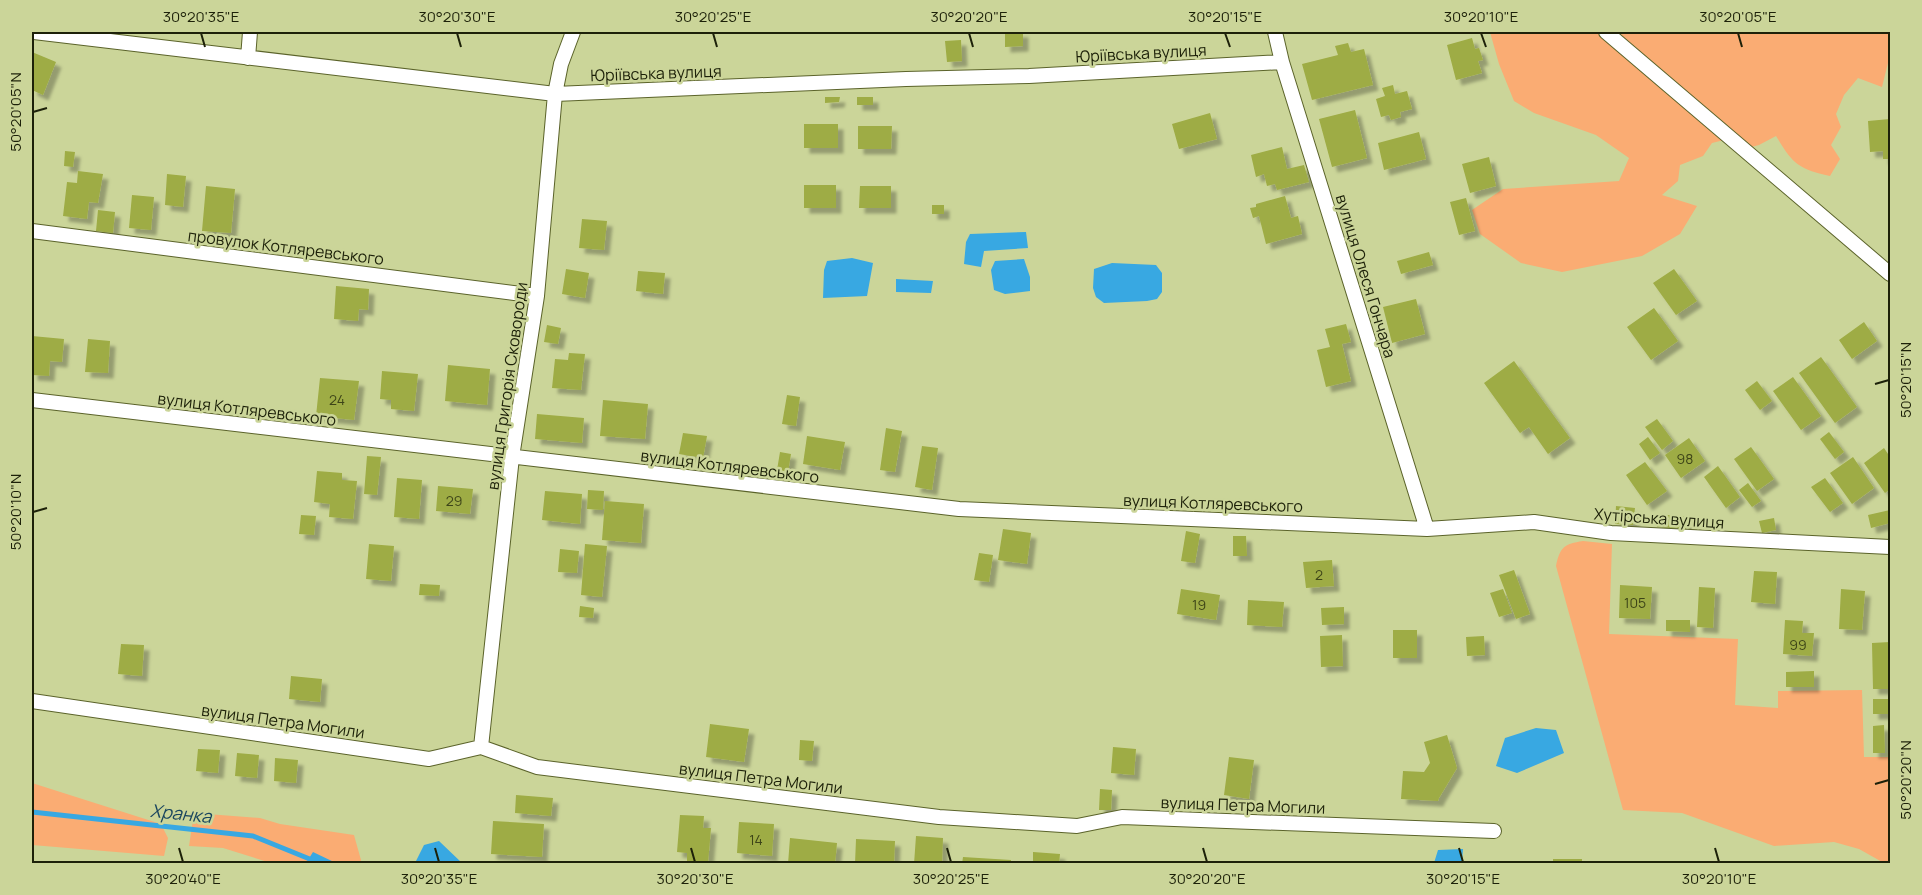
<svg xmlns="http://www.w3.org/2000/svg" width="1922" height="895" font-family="Manrope,sans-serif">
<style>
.green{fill:#faac73}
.water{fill:#38a8e2}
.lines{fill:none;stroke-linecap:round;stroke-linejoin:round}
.stream{stroke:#38a8e2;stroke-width:5}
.building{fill:#9eac44;filter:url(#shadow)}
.street-casing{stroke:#5b632a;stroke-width:16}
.street{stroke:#fff;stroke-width:14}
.ticks{fill:none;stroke:#1d2109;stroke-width:2}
.labels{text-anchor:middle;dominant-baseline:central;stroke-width:5;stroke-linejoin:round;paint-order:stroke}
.number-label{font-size:14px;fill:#3d4418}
.street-label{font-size:16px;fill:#1d2109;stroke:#cbd599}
.water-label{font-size:18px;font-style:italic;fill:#19455e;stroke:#cbd599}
.neatline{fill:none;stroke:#1d2109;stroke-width:2}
.ticks-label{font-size:15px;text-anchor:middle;fill:#1d2109}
</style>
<defs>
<filter id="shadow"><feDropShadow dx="5.5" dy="5.5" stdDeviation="1.5" flood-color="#0004"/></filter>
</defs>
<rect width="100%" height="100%" fill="#cbd599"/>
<path class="green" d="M1490,32H1890V55L1882,87L1858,78L1844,95L1836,114L1841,127L1831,145L1840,159L1830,176C1798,169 1793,164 1776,136L1759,145L1740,150L1724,140L1712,143L1703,156L1680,165L1678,181L1662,195L1697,206L1680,234L1642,256L1562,272L1521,263L1480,234L1472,210L1503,189L1619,181L1629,158L1596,135L1534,113L1514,101L1499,64Z
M1583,541L1612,544L1609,634L1738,639L1735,705L1778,708V691L1862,690L1864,757H1890V863H1884L1859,849L1834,842L1774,846L1682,813L1623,810L1556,566C1560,547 1564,544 1583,541Z
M32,783L161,824L168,838L164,856L32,845Z
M194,813L260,818L280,824L354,835L361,860L360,864L271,863L223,848L189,846Z"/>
<path class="water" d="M1026,232L1028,248L984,251L981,267L964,264L966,242L970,234Z
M852,258L873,263L867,296L823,298L824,270L827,261Z
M1024,259L1030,277V291L1005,294L994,290L991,270L995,261Z
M1112,263L1156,265L1162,273V292L1157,299L1147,301L1104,303L1096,297L1093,288L1094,269Z
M896,279L933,281L931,293L896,292Z
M1536,728L1556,730L1564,753L1517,773L1496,766L1505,738Z
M439,841L462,863H415L424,845Z
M1463,849L1462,863H1434L1438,850Z
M313,852L336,863H306Z"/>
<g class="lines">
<path class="stream" d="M32,812L253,836L322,864"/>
</g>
<path class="building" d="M1005,32H1023V46L1005,47Z
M1472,38L1475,49L1479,48L1483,60L1478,61L1482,73L1456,80L1447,45Z
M961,40L962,61L947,62L945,41Z
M1348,43L1351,52L1364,49L1373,85L1312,100L1302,64L1338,55L1335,46Z
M32,52L56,62L43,95L32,90Z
M1393,85L1395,94L1407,91L1412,109L1400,112L1401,117L1391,120L1389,115L1381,117L1376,99L1385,96L1382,88Z
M825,97H840L839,102L825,103Z
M857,97H873V105H857Z
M1355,110L1367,158L1332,167L1319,119Z
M1210,113L1217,139L1179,149L1172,124Z
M1890,119V159H1883V151L1870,152L1868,121Z
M804,124H838V148H804Z
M858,126H892L891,149H858Z
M1419,132L1426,159L1384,170L1378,143Z
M1282,147L1287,169L1304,165L1309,182L1277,190L1275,184L1267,186L1264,174L1256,177L1251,155Z
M65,151L75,152L73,167L64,166Z
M1489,157L1496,186L1470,193L1462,164Z
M78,171L103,174L98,203L89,202L87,219L63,216L67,182L77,183Z
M167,174L186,176L183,207L165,205Z
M804,185H836V208H804Z
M206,186L235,189L231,233L202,231Z
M860,186H891V208H859Z
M132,195L154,197L151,230L129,228Z
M1285,196L1291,218L1298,216L1302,234L1266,244L1259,216L1253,218L1250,208L1256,207V204Z
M1466,198L1475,231L1459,235L1450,202Z
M932,205H944V214H932Z
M98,210L115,212L113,233L96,231Z
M582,219L607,221L604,250L579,248Z
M1429,252L1433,265L1401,274L1397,261Z
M566,269L589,273L585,298L562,294Z
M1674,269L1697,301L1676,315L1653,283Z
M638,271L665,273L663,294L636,291Z
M336,286L369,289L368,310L359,309L358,321L334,319Z
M1416,299L1425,334L1392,343L1383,307Z
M1654,308L1678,341L1651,360L1627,327Z
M1864,322L1877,341L1852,359L1839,340Z
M1346,324L1351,342L1342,344L1351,381L1326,387L1317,350L1330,347L1325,329Z
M547,325L561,328L558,344L544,342Z
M32,336L64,339L62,362L50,361L49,376L32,375Z
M88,339L110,341L108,373L85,372Z
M569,353L585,354L581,390L552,388L555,359L568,360Z
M1821,357L1857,407L1835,423L1799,373Z
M1514,361L1570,438L1548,454L1529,427L1520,433L1484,383Z
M448,365L490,369L487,405L445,401Z
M382,371L418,374L414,411L391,409V400L380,399Z
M1793,377L1821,416L1801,430L1773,391Z
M320,378L359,381L354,420L316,416Z
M1757,381L1772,401L1760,410L1745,390Z
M787,395L800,397L796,426L782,424Z
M603,400L648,404L645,439L600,436Z
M537,414L584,418L582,443L535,439Z
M1657,419L1673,441L1662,450L1645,427Z
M886,428L902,431L895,472L880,470Z
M1829,432L1844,452L1835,459L1820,439Z
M683,433L707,436L703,458L679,454Z
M807,436L845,442L840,470L803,464Z
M1648,437L1660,453L1650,460L1639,444Z
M1689,438L1705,461L1681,478L1665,455Z
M922,446L938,448L932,490L915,487Z
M1751,447L1774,479L1757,491L1734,459Z
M1884,448L1890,457V489L1885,493L1864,463Z
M780,452L791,454L788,472L777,470Z
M367,456L381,457L377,495L364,494Z
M1853,457L1874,488L1852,504L1830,473Z
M1645,462L1667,491L1647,505L1626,475Z
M1718,466L1740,497L1726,508L1704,477Z
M317,471L342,473V480L357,481L353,519L329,517L330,504L314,502Z
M397,478L422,480L419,519L394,517Z
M1825,478L1843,503L1830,512L1811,487Z
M1748,483L1761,501L1752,507L1739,490Z
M438,486L473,489L470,514L436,511Z
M588,490L604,491L603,510L587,509Z
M545,491L582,494L580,524L542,520Z
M605,501L644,504L641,543L602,540Z
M1616,506L1635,508L1633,525L1615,524Z
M1890,510V523L1871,528L1868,515Z
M1658,514L1687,517L1686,529L1657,527Z
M301,515L316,516L314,535L299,534Z
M1774,518L1776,530L1762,533L1759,521Z
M1003,529L1031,533L1027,564L998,560Z
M1186,531L1200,534L1195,563L1181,561Z
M1233,536H1246L1247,556H1233Z
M369,544L394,546L391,581L366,579Z
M585,544L607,546L602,597L581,595Z
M560,549L579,551L577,573L558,572Z
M979,553L993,555L989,582L974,580Z
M1332,560L1334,586L1306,588L1303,562Z
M1514,570L1530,614L1516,619L1499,575Z
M1754,571L1777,572L1775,604L1751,602Z
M420,584L440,585L439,596L419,595Z
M1620,585L1652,587L1650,619L1619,618Z
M1699,587L1715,588L1713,628L1697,627Z
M1181,589L1220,595L1216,620L1177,614Z
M1503,589L1512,613L1499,617L1490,593Z
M1841,589L1865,591L1862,630L1839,629Z
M1248,600L1284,602L1282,627L1247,625Z
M580,606L594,608L593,618L579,617Z
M1344,607V624L1322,625L1321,608Z
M1666,620H1690V632L1666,631Z
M1785,620L1803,621L1802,633H1814L1812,656L1783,654Z
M1393,630H1417V658H1393Z
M1342,635L1343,666L1321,667L1320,636Z
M1484,636L1485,655L1467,656L1466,637Z
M1890,642V689H1873L1872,643Z
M121,644L144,645L142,676L118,674Z
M1814,671V687H1786V672Z
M291,676L322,679L320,702L289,699Z
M1873,699H1890V714H1873Z
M710,724L749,729L744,762L706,757Z
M1884,725L1885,753H1873V726Z
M1447,735L1457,768L1439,798L1438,801L1401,799L1403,771L1424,772L1430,763L1424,742Z
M800,740L814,741L812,761L799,760Z
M1113,747L1136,749L1134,775L1111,773Z
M198,749L220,750L218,773L196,771Z
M237,753L259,755L257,778L235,776Z
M1229,757L1254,760L1249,799L1224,795Z
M275,758L298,760L296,783L274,781Z
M1100,789L1112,790L1111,810H1099Z
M516,795L553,798L551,816L515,813Z
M680,815L704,816L703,828H711L708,863L687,862V853L677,852Z
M493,821L544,824L542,857L491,854Z
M739,822L774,824L772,856L737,853Z
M916,836L943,838L942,864H914Z
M790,838L837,843L835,864H788Z
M856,839L895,841L894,864H855Z
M1033,852L1060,854L1059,864H1033Z
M963,857L1011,860V864H962Z
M1553,859H1582V864H1553Z"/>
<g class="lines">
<g class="street-casing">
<path id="street" d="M34,32L555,94L906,79L1029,76L1282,62
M1275,32L1282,62L1427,529
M1606,32L1890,274
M248,58L250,32
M32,231L537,296
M32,400L959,509L1427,529L1534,522L1611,533L1890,547
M32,701L429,759L481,747L537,767L939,817L1077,826L1122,817L1494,831
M481,747L512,457L537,296L555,94L561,64L573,32"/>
</g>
<use href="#street" class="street"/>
</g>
<path class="ticks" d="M201,33L205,47M457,33L461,47M713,33L717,47M969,33L973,47M1225,33L1230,47M1481,33L1486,47M1738,33L1742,47M33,112L47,108M1875,384L1889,380M33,512L47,508M1875,784L1889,780M179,848L183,862M435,848L439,862M691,848L695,862M947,848L951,862M1203,848L1207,862M1459,848L1463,862M1715,848L1719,862"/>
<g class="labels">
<g class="number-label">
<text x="337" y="399">24</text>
<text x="1685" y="458">98</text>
<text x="454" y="500">29</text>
<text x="1319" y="574">2</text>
<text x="1635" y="602">105</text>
<text x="1199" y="604">19</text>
<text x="1798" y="644">99</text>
<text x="756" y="839">14</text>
</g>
<g class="street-label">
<text transform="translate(1141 53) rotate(-3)">Юріївська вулиця</text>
<text transform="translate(656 73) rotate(-2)">Юріївська вулиця</text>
<text transform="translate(286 247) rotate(7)">провулок Котляревського</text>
<text transform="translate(1366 276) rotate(73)">вулиця Олеся Гончара</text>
<text transform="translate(507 386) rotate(-82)">вулиця Григорія Сковороди</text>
<text transform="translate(247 409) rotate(7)">вулиця Котляревського</text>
<text transform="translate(730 466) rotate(7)">вулиця Котляревського</text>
<text transform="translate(1213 503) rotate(2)">вулиця Котляревського</text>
<text transform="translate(1659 518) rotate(4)">Хутірська вулиця</text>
<text transform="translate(283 721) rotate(8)">вулиця Петра Могили</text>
<text transform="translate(761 778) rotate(7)">вулиця Петра Могили</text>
<text transform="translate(1243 805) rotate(2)">вулиця Петра Могили</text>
</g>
<g class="water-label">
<text transform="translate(181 813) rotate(6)">Хранка</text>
</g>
</g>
<rect width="1922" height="895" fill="none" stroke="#cbd599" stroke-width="66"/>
<rect x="33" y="33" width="1856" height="829" class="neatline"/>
<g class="ticks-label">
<text x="201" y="22">30°20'35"E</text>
<text x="457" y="22">30°20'30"E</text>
<text x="713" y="22">30°20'25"E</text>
<text x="969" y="22">30°20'20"E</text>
<text x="1225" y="22">30°20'15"E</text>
<text x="1481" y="22">30°20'10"E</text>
<text x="1738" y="22">30°20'05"E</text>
<text transform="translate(16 112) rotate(-90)" y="5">50°20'05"N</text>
<text transform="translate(1906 380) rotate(-90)" y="5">50°20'15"N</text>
<text transform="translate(16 512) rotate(-90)" y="5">50°20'10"N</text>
<text transform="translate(1906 780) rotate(-90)" y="5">50°20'20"N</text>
<text x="183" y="884">30°20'40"E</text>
<text x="439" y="884">30°20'35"E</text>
<text x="695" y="884">30°20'30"E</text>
<text x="951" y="884">30°20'25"E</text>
<text x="1207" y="884">30°20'20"E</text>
<text x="1463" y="884">30°20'15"E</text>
<text x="1719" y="884">30°20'10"E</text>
</g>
</svg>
